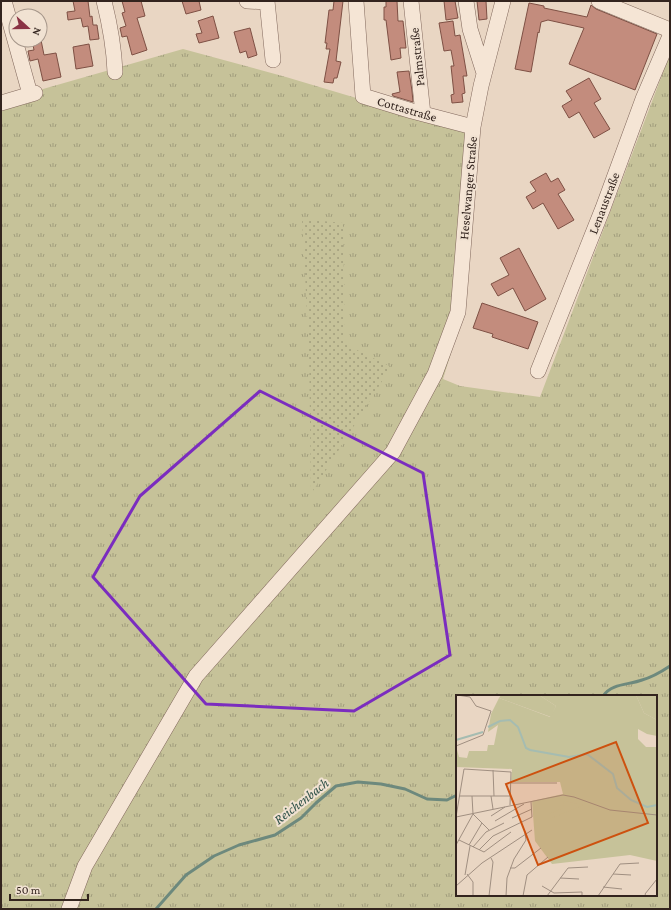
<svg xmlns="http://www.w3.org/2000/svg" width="671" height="910" font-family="'Crimson Pro',serif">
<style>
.grass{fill:url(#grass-tufts);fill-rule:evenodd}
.garden{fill:url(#garden-dots)}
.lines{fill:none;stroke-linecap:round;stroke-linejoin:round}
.stream{stroke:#6d897d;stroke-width:3}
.building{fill:#c38c7d;stroke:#7e5044}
.minor-casing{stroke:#81685c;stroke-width:16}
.minor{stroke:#f5e5d5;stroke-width:15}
.marked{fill:none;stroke:#7b2cbf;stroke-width:3;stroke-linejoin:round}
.labels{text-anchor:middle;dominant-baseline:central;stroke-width:4;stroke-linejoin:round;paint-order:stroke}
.street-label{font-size:13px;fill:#33241e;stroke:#f1e2d2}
.water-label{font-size:14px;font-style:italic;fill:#2f5148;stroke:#f1e2d2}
.inset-river{fill:none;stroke:#a5bcb1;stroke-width:2}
.inset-road{fill:none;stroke:#a08f81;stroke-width:1}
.view{fill:#cd510f;fill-opacity:0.15;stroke:#cd510f;stroke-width:2}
.inset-edge{fill:none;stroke:#33241e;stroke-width:2}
</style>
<defs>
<pattern id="grass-tufts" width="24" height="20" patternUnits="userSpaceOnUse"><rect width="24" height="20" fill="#c6c299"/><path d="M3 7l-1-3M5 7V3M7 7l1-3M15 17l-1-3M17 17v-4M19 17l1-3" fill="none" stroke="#a19d7c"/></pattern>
<pattern id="garden-dots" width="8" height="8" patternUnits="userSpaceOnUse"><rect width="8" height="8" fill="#c6c299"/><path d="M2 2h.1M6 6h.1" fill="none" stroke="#a19d7c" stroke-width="1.8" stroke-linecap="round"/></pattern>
</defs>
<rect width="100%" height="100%" fill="#e9d6c3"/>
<path class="grass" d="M183,49L286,77L480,135L463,314L443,379L460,386L540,397L670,54V909H1V101ZM457,696H656V895H457Z"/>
<path class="garden" d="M302,219L343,223L345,344L391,367L311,494L309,351Z"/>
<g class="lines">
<path class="stream" d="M603,696C612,683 629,685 642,680C653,677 661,672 670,666
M156,909L186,875L214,856L239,845L275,835L301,818L316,803L336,786L358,782L381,784L405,789L427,799L447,800L457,795"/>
</g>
<path class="building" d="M73,1H88L90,17L92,16L93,25H97L99,39L90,40L88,26L83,27L81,18L68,20L67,12L75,11Z
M122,1H141L145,16L137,18L147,50L132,55L127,36L122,37L120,28L126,26L122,13L125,12Z
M182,1H199L201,10L186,14Z
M334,1H343L336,61L341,62L337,78H334L333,83L324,82L330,49H326L327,43H325L329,10H333Z
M386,1H397L398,21H403L406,48H400L401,58L391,60L386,20H384V7H386Z
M444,1H455L458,18L446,20Z
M477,1H486L487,19L479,20Z
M529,3L544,6V8L587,17L591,5L596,9L657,34L635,90L569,64L584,28L548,20L541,22L539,33L538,32L531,72L515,69Z
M213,16L219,38L199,43L196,34L202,33L198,21Z
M453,21L455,36L460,35L467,76H463L465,93L462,94L463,102L452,103L451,95L454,94L451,66H454L451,50L444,51L439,23Z
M250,28L257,55L248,58L246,51L240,53L234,32Z
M32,40H41L44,55L56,53L61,77L43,81L38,59L30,61L28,51L34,50Z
M89,44L93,66L76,69L73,47Z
M409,71L412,91L413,102L393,96L392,94L400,92L397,72Z
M589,78L601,99L594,103L610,129L594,138L579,112L569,118L562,106L572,100L566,91Z
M546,173L551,182L558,178L565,190L558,194L574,220L558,229L543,203L533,209L526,197L536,191L530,182Z
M519,248L546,299L525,311L513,288L498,296L491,284L509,275L500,258Z
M482,303L538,322L528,349L492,337L493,334L473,328Z"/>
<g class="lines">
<g class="minor-casing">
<path id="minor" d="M4,1L30,94
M104,1C110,25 114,47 115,72
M247,1L267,2
M267,1L273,60
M356,1L363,96L412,111L473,127
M411,1L423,114
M466,1L470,29L484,73
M599,1L670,30
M1,103L35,93
M538,371L603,208L643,99L670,36
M69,909L85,866L196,676L393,452L435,374L458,312L473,127L481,86L503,1"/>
</g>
<use href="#minor" class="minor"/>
</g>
<path class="marked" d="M260,391L423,473L450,655L354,711L206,704L93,577L140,496Z"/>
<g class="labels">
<g class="street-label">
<text transform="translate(417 57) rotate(-96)">Palmstraße</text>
<text transform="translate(407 109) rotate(16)">Cottastraße</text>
<text transform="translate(468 188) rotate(-85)">Heselwanger Straße</text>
<text transform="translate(604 203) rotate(-69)">Lenaustraße</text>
</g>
<g class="water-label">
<text transform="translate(301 801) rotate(-38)">Reichenbach</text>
</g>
</g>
<g transform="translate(456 695)">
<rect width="201" height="201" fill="#e9d6c3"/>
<path d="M83,0H180L188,18L201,25V41L191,39L182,34V44L190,52H201V166L174,160L96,169L79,146L76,106L107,99L104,87H55L56,74L0,72V51L3,62L11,63L13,56H31L32,50H38L42,30L32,37L35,19L43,3L94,22L100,11Z" fill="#c6c299"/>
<path d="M45,0H83L100,11L95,22L43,3ZM180,0H201V25L188,18Z" fill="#c6c299"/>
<path d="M108,106L127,110L94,124L93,119L107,113Z" fill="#c6c299"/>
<path class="inset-river" d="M32,32L44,26L54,25L62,32L70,53L74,55L113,62L131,59L157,79L161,93L175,105L191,112L201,110M0,45L27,37"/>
<path class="inset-road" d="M0,51L27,40L35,16L20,11L14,2L1,0M37,75L38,101M54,88H101M3,101H54M16,101L17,119M35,101L37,114M17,119L33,135M35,121L49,112M0,122L107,100L118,102L154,115L201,120M0,122L8,74L55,77L54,110M56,123L76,114M39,126L68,109M3,145L28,157L55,137M0,150L17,119M13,150L26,128M17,152L30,137L48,128M23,155L37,141L76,122L75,107M54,173H59L85,153M11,179L17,187V201M157,179L175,180M9,180L14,151M104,183L123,184M0,191L26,168L76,135M86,191L98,198L126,197V201M147,192L166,194M33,201L37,167L35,163M50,201L51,183L58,164L70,145L69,138M67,201L71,180L92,162M91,201L112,173L132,172M142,201L164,169L183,168M190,201L189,199L201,184"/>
<path class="view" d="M160,47L192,128L82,170L50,89Z"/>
<rect width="201" height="201" class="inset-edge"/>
</g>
<rect width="671" height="910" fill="none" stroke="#33241e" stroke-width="4"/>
<g transform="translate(28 28) rotate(111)"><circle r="19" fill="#f1e2d2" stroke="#a5968a"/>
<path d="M0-3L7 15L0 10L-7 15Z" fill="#8a3244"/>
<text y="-6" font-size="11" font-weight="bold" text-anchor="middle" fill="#33241e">N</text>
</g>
<path d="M10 894v6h78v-6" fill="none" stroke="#33241e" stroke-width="2"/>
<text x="16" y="894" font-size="12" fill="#33241e" stroke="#f1e2d2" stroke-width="3" paint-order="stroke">50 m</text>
</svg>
